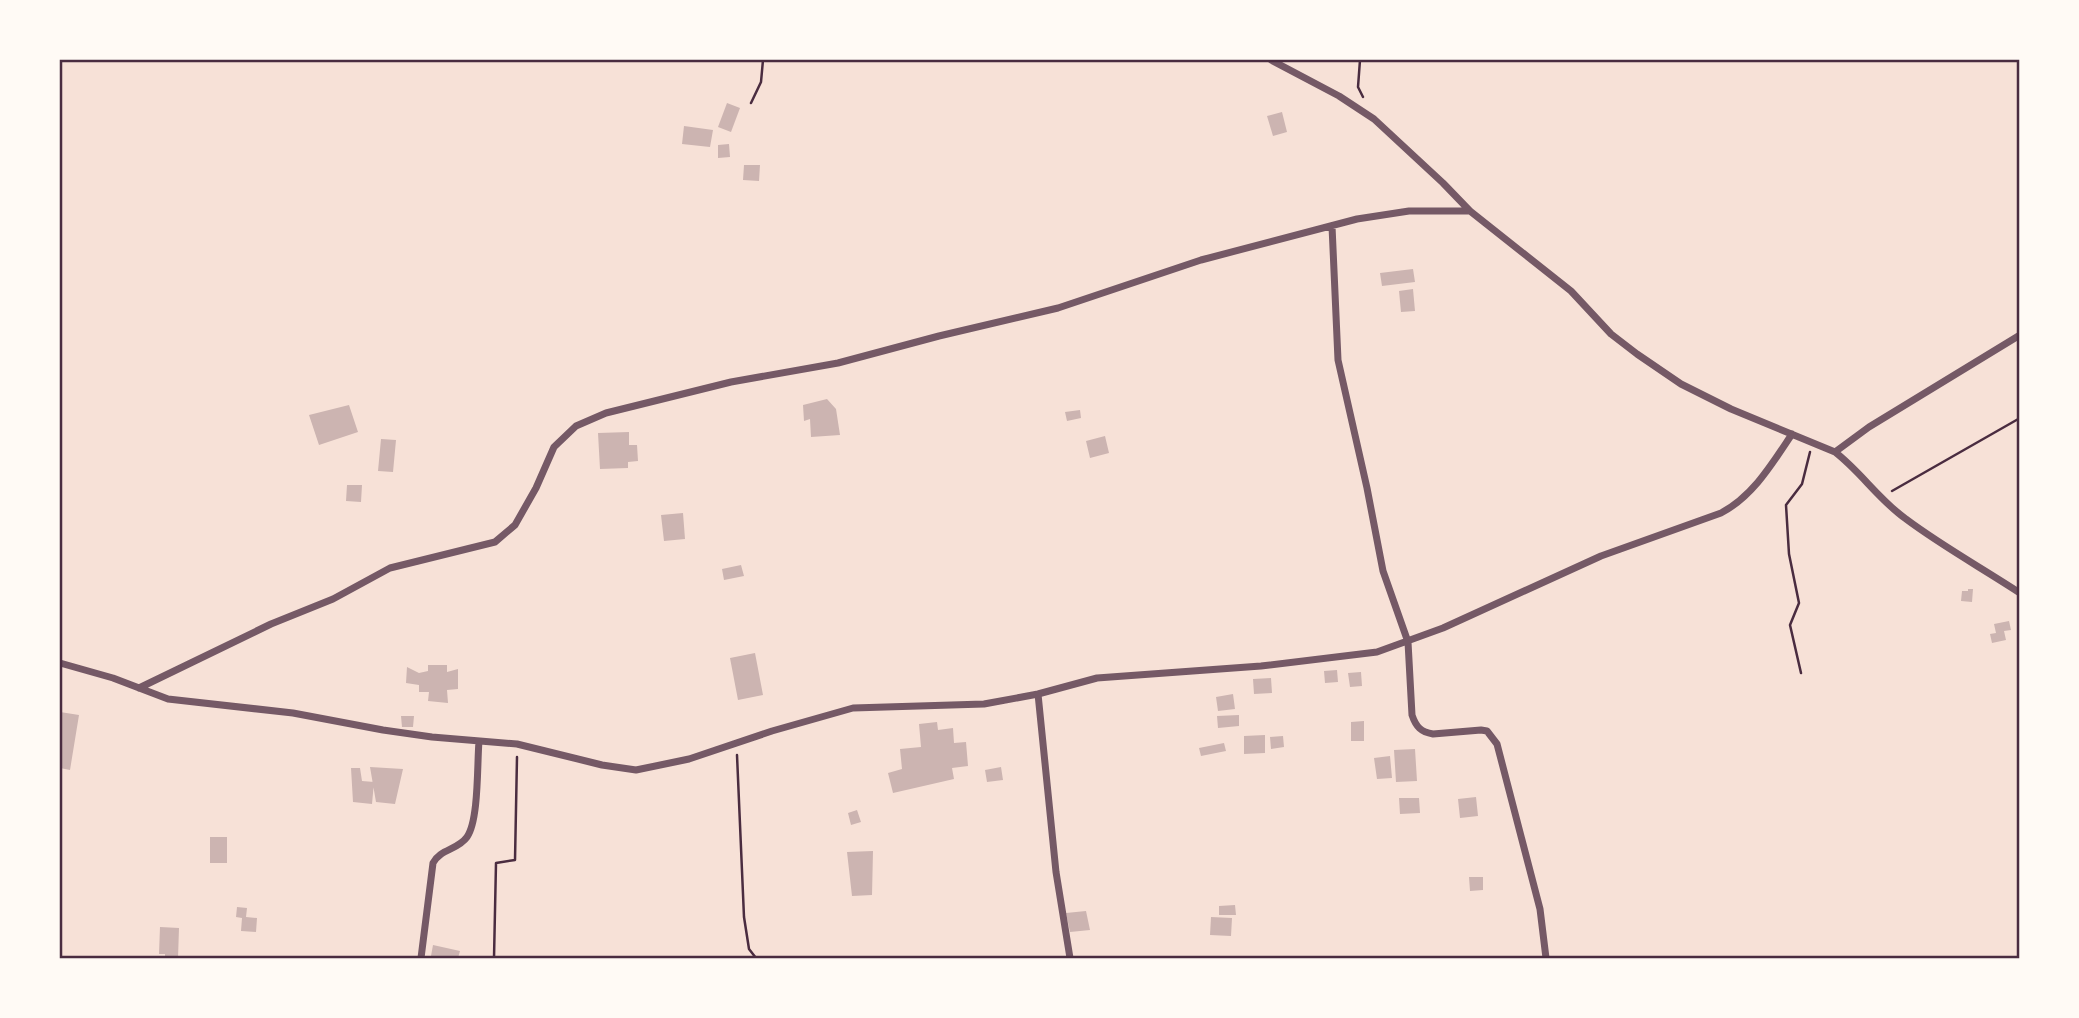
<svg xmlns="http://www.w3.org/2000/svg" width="2079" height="1018" font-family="Figtree,sans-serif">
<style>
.building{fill:#ccb4b1}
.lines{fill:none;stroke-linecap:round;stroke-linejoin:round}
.path{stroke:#4a2c40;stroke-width:2.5}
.minor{stroke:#755966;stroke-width:7}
.neatline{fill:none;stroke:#4a2c40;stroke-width:2.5}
</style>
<rect width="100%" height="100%" fill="#f7e1d7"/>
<path class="building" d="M727,103L740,108L731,132L718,127Z
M1282,112L1287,132L1273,136L1267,116Z
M684,126L713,130L710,147L682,144Z
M729,144L730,157L718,158V145Z
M744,165H760L759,181L743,180Z
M1413,269L1415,282L1382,286L1380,273Z
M1413,289L1415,311L1401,312L1399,291Z
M827,399L836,409L840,435L811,437L810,419L804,421L803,405Z
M349,405L358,432L319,445L309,415Z
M1080,410L1081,418L1067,421L1065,412Z
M629,432V445H637L638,461L628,462V468L600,469L598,433Z
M1105,436L1109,453L1090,458L1086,441Z
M381,439L396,440L393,472L378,471Z
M347,485H362L361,502L346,501Z
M683,513L685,539L664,541L661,515Z
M741,565L744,576L724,580L722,569Z
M1968,589H1973L1972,602L1961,601L1962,591H1968Z
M2009,621L2011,630L2004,631L2006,640L1992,643L1990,634L1996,633L1994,624Z
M755,653L763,695L738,700L730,658Z
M428,665H447V672L458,669V689L447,690L448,703L428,701L429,692H419V685L406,683L407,667L419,673L428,671Z
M1337,670L1338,682L1325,683L1324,671Z
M1361,672L1362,686L1350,687L1348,673Z
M1271,678L1272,693L1254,694L1253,679Z
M1233,694L1235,709L1218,711L1216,697Z
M60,712L79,715L70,770L60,768Z
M1239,715V726L1218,728L1217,716Z
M401,716H414L413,727H402Z
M1364,721V741H1351V722Z
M937,722L938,730L953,728L954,743L966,742L968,766L952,768L954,779L893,793L888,773L902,769L900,749L921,747L919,724Z
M1265,735V753L1244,754V736Z
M1283,736L1284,747L1271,749L1270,737Z
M1224,743L1226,751L1201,756L1199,748Z
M1415,749L1417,781L1396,782L1394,750Z
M1390,756L1392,778L1377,779L1374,758Z
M370,767L403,769L395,804L376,802Z
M1001,767L1003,780L987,782L985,770Z
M351,768H360L362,781L374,782L372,804L353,802Z
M1476,797L1478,816L1460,818L1458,799Z
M1399,798H1419L1420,813L1400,814Z
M857,810L861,822L851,825L848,813Z
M210,837H227V863H210Z
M873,851L872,895L852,896L847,852Z
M1469,877H1483V890L1470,891Z
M1235,905L1236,915H1219V906Z
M237,907L247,908L246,917L257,918L256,932L241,931L242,918L236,917Z
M1086,911L1090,930L1070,932L1066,913Z
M1211,917L1232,918L1231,936L1210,935Z
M160,927L179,928L178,958H165V954H159Z
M433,945L460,951L458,958L431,956Z"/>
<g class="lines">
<path class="path" d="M1360,60L1358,87L1363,97
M751,103L761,82L763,60
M1892,491L2020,418
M1801,673L1790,625L1799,603L1789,554L1786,505L1802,484L1810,452
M737,755L744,917L749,949L756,958
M494,958L496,863L515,860L517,757
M927,958H937"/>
<path class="minor" d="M1271,60L1339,96L1374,119L1443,183L1470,211L1571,291L1611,334L1637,354L1681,384L1731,409L1835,452C1861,472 1879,500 1906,519C1942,546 1982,568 2020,593
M1332,226L1338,360L1367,488L1383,571L1408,642L1412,715C1416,727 1421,732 1433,734L1481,730L1487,731L1497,744L1540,909L1546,958
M1835,452L1869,427L2020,335
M60,663L113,678L168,699L293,713L383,730L432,737L517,744L602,765L636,770L689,759L772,731L853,708L984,704L1038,694L1097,678L1261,666L1377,652L1443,628L1601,556L1721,513C1753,496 1772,464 1792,434
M139,688L271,624L333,599L390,568L495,542L515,525L536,488L554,447L576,426L606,413L731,382L838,363L939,336L1058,308L1201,260L1357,219L1409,211H1470
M1038,694L1056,872L1070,958
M421,958L433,863C440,849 458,850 467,837C479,820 477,764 479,741"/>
</g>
<rect width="2079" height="1018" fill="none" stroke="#fffaf5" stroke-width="122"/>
<rect x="61" y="61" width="1957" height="896" class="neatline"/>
</svg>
